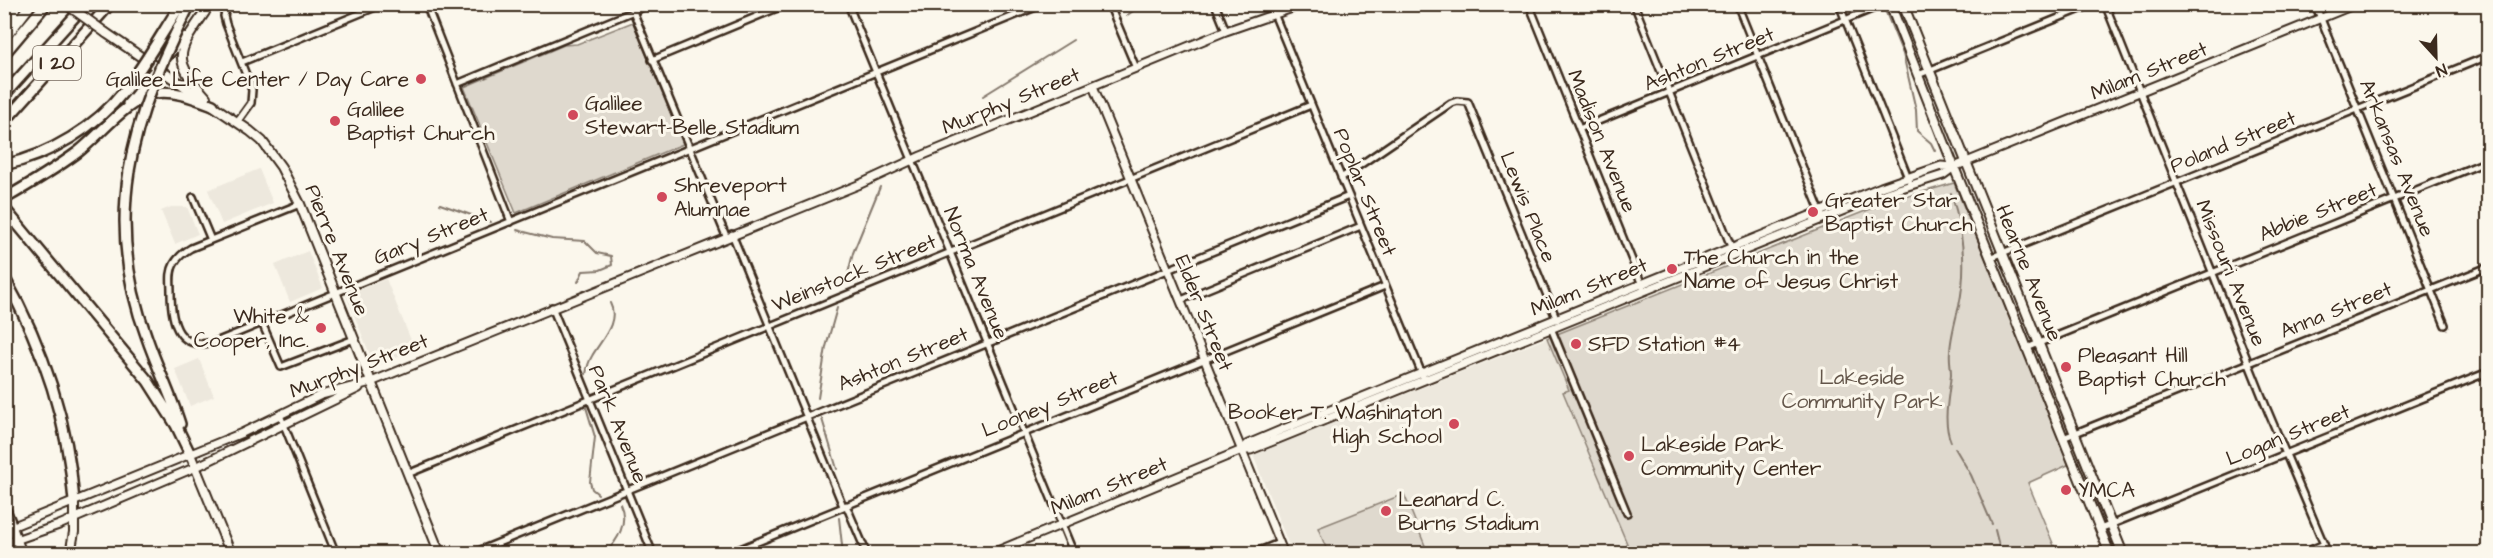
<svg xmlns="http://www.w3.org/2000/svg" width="2493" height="558" font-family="'Architects Daughter',sans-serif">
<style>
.built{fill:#ede8dd}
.green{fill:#dfd9ce;stroke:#8d8276;stroke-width:1.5}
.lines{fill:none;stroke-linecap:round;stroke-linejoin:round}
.stream{stroke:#85796d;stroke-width:2}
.minor-casing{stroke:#3b2a1e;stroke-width:10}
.tertiary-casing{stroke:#3b2a1e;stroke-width:11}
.secondary-casing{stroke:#3b2a1e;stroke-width:12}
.motorway-casing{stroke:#3b2a1e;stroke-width:14}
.minor{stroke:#fbf7ec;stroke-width:5}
.tertiary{stroke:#fbf7ec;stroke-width:7}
.secondary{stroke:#fbf7ec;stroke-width:8}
.motorway{stroke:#fbf7ec;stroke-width:9}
.secondary-bridge-casing{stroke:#3b2a1e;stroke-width:12;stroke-linecap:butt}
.motorway-bridge-casing{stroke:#3b2a1e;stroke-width:14;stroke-linecap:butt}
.secondary-bridge{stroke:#fbf7ec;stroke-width:8}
.motorway-bridge{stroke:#fbf7ec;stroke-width:9}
.poi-dot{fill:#d1495b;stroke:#fbf7ec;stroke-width:2}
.labels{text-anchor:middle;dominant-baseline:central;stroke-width:6;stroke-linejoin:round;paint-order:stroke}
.shield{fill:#fbf7ec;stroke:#75685c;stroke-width:1.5}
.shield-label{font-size:20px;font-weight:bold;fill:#3b2a1e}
.street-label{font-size:21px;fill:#3b2a1e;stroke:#fbf7ec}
.poi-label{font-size:21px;fill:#3b2a1e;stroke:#fbf7ec;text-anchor:start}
.park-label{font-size:21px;fill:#64564a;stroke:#fbf7ec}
</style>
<rect width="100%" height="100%" fill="#fbf7ec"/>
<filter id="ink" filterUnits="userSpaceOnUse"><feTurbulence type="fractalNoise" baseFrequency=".0167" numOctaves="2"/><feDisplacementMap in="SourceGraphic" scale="12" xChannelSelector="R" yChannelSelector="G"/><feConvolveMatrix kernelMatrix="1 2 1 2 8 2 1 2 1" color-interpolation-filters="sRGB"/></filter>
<g filter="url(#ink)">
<path class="built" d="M259,169L273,203L222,224L208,190Z
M171,207H187L198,234L175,244L161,211Z
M308,251L323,288L290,302L275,265Z
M386,279L415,350L375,367L346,295Z
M1547,338L1569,390L1564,393L1630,553H1292L1253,455Z
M199,359L214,396L190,406L175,369Z"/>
<path class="green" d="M633,22L683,144L516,213L464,87L564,45L577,44Z
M1954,183L2070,464L2028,483L2057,553H1631L1563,392L1569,390L1547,338L1888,202Z
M1404,494L1428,553H1328L1318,528Z"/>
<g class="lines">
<path class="stream" d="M1885,10L1903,54L1916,110L1917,131L1931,143L1935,151
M1126,16L1143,4
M983,96L1073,40
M1951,193C1963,229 1967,268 1959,306C1955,321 1951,336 1950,351C1949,359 1951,367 1951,374C1949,397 1942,421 1951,442
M440,204L491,222
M517,230L552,239L585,241L597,253L611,256L612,265L600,270L583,271L578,282
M846,282L853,253L880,187
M586,374C587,368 589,361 592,356C601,340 620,322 610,303
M818,398L826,347L837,308
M586,407L595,437L590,482L592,489L598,494
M822,419L837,469
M1955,448L1971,475L1992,524
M839,518L843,554
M1995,530L2001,554
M604,554C618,541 629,522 620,504"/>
<g class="minor-casing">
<path id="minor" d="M228,4L224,16L226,24L252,90L251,103L238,121
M426,4L511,222
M630,4L726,236
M848,4L1074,554
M1109,4L1136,68
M1215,4L1226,31
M1529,4L1644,290
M1634,4L1734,254
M1737,4L1823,218
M1839,4L1911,185
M2105,4L2267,409L2328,554
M2315,4L2445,325
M1275,16L1424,379
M652,60L787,4
M242,62L383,4
M1918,75L2093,4
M457,84L651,4
M1579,129L1884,4
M1341,178L1451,103L1457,101L1468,102L1557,320
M193,197L211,240
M300,204L191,248C184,252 178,257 174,264C169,273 171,282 171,292C171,323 178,353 218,341L1043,4
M732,234L843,506
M1990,258L2488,56
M1181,300L1361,226
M552,307L653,554
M262,323L281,367L354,339
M1551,328L1627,513
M2027,348L2488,161
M280,415L336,554
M2063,438L2488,267
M410,473L1311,105
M846,505L867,554
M2100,529L2488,372
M215,554L229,548
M471,554L1349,196
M728,554L1385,286
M1252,554L1279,543
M2301,554L2324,544"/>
</g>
<g class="tertiary-casing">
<path id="tertiary" d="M1093,86L1284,554
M1242,450H1251L1889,192L1943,175L1954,167L2356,4
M4,530L242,433L321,395L371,382L858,185L921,156L1226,31L1304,4
M4,544L59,525L196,467L359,388
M990,554L1242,450L1248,444L1281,430L1881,187L1941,166L1954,167"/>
</g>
<g class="secondary-casing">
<path id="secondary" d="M1890,4L1954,167L2110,554
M1903,4L2123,554
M205,12C177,53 171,58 206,97
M106,33L250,131L262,141L281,167L300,204L440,554
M166,58L184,37
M190,454L231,554
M12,527L22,554
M70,554L74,532V501"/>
</g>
<g class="motorway-casing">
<path id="motorway" d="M8,28L16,4
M4,39L31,4
M4,54L46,4
M4,95L86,4
M128,103L157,68
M4,122L110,4
M129,171C120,228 127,285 147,338C157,367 171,395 180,424
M4,199C30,184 55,169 78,152C100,135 128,99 155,93C175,90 194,98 213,105
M4,208L148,381L176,425L190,454
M4,277C44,348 68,420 74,501
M4,507L12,527"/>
</g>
<use href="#minor" class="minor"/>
<use href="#tertiary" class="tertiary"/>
<use href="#secondary" class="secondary"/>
<use href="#motorway" class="motorway"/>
<g class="secondary-bridge-casing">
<path id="secondary-bridge" d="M66,4L106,33"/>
</g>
<g class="motorway-bridge-casing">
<path id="motorway-bridge" d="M4,165C50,155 96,127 125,90C146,63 162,33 181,4
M129,171C138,112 163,58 190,4"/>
</g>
<use href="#secondary-bridge" class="secondary-bridge"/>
<use href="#motorway-bridge" class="motorway-bridge"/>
</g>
</g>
<g class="poi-dot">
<circle cx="421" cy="79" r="6"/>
<circle cx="573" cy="115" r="6"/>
<circle cx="335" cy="121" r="6"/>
<circle cx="662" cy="197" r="6"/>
<circle cx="1813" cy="212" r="6"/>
<circle cx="1672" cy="269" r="6"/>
<circle cx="321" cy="328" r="6"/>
<circle cx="1576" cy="344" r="6"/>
<circle cx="2066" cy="367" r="6"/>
<circle cx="1454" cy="424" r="6"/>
<circle cx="1629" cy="456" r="6"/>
<circle cx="2066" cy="490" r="6"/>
<circle cx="1386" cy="511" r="6"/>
</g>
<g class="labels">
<rect class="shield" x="33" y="46" width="48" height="34" rx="4.5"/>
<g class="shield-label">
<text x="57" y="63">I 20</text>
</g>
<g class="street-label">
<text transform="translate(1709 59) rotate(-22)">Ashton Street</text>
<text transform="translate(2149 71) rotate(-22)">Milam Street</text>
<text transform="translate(1011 101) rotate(-22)">Murphy Street</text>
<text transform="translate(1602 141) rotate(68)">Madison Avenue</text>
<text transform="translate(2233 142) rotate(-22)">Poland Street</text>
<text transform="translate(2397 158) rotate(68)">Arkansas Avenue</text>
<text transform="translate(1365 192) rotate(68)">Poplar Street</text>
<text transform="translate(1528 207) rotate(68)">Lewis Place</text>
<text transform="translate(2318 212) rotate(-22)">Abbie Street</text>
<text transform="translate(431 236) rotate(-22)">Gary Street</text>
<text transform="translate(337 250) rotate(68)">Pierre Avenue</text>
<text transform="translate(854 273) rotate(-22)">Weinstock Street</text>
<text transform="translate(976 273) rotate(68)">Norma Avenue</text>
<text transform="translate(2029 273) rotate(68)">Hearne Avenue</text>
<text transform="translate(2231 273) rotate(68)">Missouri Avenue</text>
<text transform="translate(1589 287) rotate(-22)">Milam Street</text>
<text transform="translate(2336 310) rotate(-22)">Anna Street</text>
<text transform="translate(1204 313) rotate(68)">Elder Street</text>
<text transform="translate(903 359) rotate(-22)">Ashton Street</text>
<text transform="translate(359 366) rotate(-21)">Murphy Street</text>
<text transform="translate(1050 404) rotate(-22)">Looney Street</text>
<text transform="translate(618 424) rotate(68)">Park Avenue</text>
<text transform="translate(2288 435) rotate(-22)">Logan Street</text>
<text transform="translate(1109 486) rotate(-22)">Milam Street</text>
</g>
<g class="poi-label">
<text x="409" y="79" text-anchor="end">Galilee Life Center / Day Care</text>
<text x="585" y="103">Galilee<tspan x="585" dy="24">Stewart-Belle Stadium</tspan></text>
<text x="347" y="109">Galilee<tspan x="347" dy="24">Baptist Church</tspan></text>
<text x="674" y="185">Shreveport<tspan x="674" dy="24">Alumnae</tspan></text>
<text x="1825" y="200">Greater Star<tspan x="1825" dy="24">Baptist Church</tspan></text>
<text x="1684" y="257">The Church in the<tspan x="1684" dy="24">Name of Jesus Christ</tspan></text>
<text x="309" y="316" text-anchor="end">White &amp;<tspan x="309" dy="24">Cooper, Inc.</tspan></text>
<text x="1588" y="344">SFD Station #4</text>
<text x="2078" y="355">Pleasant Hill<tspan x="2078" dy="24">Baptist Church</tspan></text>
<text x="1442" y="412" text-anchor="end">Booker T. Washington<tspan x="1442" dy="24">High School</tspan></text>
<text x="1641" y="444">Lakeside Park<tspan x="1641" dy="24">Community Center</tspan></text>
<text x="2078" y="490">YMCA</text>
<text x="1398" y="499">Leanard C.<tspan x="1398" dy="24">Burns Stadium</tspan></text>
</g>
<g class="park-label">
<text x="1862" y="377">Lakeside<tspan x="1862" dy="24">Community Park</tspan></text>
</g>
</g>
<rect width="2493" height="558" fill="none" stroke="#fbf7ec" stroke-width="24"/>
<rect x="12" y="12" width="2469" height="534" fill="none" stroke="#3b2a1e" stroke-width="2" filter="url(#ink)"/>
<g transform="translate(2436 57) rotate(158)" stroke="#fbf7ec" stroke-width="4.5" paint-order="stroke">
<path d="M0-4.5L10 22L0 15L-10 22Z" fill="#3b2a1e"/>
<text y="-9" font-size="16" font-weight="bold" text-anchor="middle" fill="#3b2a1e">N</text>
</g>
</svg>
